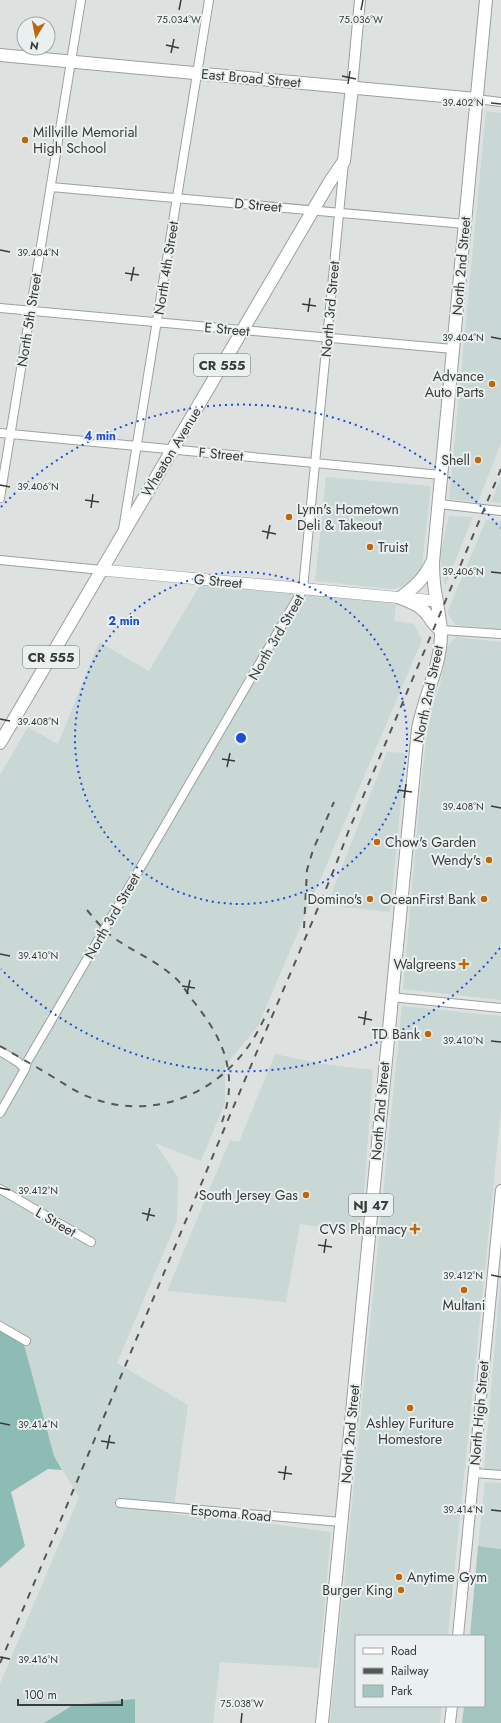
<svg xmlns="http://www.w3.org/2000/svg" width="501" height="1723" font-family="Jost,sans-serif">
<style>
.built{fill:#c9d7d5}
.green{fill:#a4c5bf}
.forest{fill:#8cbcb4}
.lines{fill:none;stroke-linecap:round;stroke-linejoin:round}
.minor-casing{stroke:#9ba09f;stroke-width:10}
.tertiary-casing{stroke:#9ba09f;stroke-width:12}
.secondary-casing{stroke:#9ba09f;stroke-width:12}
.primary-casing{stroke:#9ba09f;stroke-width:14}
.minor{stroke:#fff;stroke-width:8}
.tertiary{stroke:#fff;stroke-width:10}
.secondary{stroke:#fff;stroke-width:11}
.primary{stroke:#fff;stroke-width:12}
.rail{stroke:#545756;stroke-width:2;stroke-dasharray:7 7;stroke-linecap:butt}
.ticks{fill:none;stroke:#383b3a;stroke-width:1.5}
.ring{fill:none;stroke:#1d4ed8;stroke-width:2;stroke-dasharray:2 4}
.poi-dot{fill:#bf650a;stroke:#eaf0ef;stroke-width:1.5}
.labels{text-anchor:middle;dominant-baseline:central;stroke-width:4;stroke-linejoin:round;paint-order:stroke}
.shield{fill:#eaf0ef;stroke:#6d7170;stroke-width:1}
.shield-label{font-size:13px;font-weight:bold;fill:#383b3a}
.street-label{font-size:14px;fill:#383b3a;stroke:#eaf0ef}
.poi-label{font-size:14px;fill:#383b3a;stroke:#eaf0ef;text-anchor:end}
.ticks-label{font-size:10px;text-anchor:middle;fill:#383b3a;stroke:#eaf0ef;stroke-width:4;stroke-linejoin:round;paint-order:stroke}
.centre{fill:#1d4ed8;stroke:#eaf0ef;stroke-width:2}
.ring-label{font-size:12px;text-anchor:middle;font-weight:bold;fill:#1d4ed8;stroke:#eaf0ef;stroke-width:4;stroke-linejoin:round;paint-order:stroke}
</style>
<rect width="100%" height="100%" fill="#dde2e1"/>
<path class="built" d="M486,111L501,113V443L478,502L449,499Z
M326,477L431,486L421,573L406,586L392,589L315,581Z
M501,478V503L491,502Z
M449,516L473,517L445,586L440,556Z
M486,520L501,521V629L456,625L447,613Z
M203,580L397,598L394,621L414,624L422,640L258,1026L225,1066V1103L201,1161L155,1143L178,1177L177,1221L117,1363L188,1405L173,1514L258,1522L331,1532L319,1668L220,1662L213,1723H135V1699L73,1705L44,1723H0V1684L79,1497L54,1456L22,1337L0,1325V775L28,727L58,744L99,642L149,671Z
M456,637L501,642V1000L403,989L422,775L429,716L440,685L447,647Z
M387,752L406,753L390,912L327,905Z
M402,1006L501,1016V1110L448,1636H356V1706H442L440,1723H330Z
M275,1054L323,1064L373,1070L361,1234L300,1224L286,1302L167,1291L230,1140L239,1142Z
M501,1274V1471L484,1470Z
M485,1482L501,1483V1549L478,1546Z"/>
<path class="green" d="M478,1546L501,1549V1723H462L464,1706H484V1636H470Z"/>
<path class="forest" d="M0,1325L22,1337L54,1456L62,1470L48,1469L11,1492L25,1546L0,1568Z
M135,1699V1723H44L73,1705Z"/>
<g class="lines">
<g class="minor-casing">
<path id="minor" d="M476,99L501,102
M51,187L465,224
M0,308L453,349
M0,433L441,475
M0,498L81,0
M439,504L501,511
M123,530L209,0
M0,560L102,570
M441,630L501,634
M391,997L501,1008
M0,1051L18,1062L25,1069
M0,1113L25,1069L27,1062L303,589L344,162
M0,1189L91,1242
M0,1326L26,1341
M474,1473L501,1475
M120,1503L341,1522"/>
</g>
<g class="tertiary-casing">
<path id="tertiary" d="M352,87L360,0
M458,1636L501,1190
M450,1723L452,1706"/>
</g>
<g class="secondary-casing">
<path id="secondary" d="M102,570L436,601"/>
</g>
<g class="primary-casing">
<path id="primary" d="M0,55L476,99
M400,598C408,601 417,604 423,610C430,616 432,625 441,630
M400,598C416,586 424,579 433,560
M0,743L329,183L344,161L352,87
M322,1723L418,729C424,696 442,664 441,630C440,620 438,611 437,602C434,589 433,575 433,562L486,0"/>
</g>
<use href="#minor" class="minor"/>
<use href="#tertiary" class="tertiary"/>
<use href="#secondary" class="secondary"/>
<use href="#primary" class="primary"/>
<path class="rail" d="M87,910C96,921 105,932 117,940C135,952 156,961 173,976C182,983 187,993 194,1002C224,1040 239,1074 222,1122
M304,928L307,870L313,850L334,802
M0,1046C17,1056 35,1066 53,1077C63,1083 73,1090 84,1095C146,1122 212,1099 250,1044C257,1034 263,1021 269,1009
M0,1663C68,1505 133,1346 200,1187C244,1080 291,974 335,867L349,830L501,469"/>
</g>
<path class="ticks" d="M179,10L181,0M361,10L363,0M166,45L179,48M171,53L174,39M342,76L356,79M348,84L350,71M491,103L501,104M0,250L10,252M125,273L139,275M131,281L134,267M302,304L316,306M308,312L310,298M491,337L501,339M0,485L10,487M85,500L99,502M91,508L93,494M262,531L276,534M267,539L270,525M491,572L501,573M0,719L10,721M222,759L235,761M227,767L230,753M398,790L412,792M404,798L406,784M491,806L501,808M0,954L10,956M182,986L195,988M187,994L190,980M358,1017L372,1020M364,1025L366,1011M491,1041L501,1042M0,1188L10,1190M142,1213L155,1216M147,1221L150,1208M318,1245L332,1247M324,1253L326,1239M491,1275L501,1277M0,1423L10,1425M101,1441L115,1443M107,1449L110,1435M278,1472L292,1474M284,1480L286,1466M491,1510L501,1511M0,1657L10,1659M241,1723L242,1713"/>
<g class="ring">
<circle cx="241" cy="738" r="166"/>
<path d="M500 948A333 333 0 0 1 1 969M1 507A333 333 0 0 1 500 528"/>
</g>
<g class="poi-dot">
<circle cx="25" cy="140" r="4"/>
<circle cx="492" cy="384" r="4"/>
<circle cx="478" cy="460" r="4"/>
<circle cx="289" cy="517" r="4"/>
<circle cx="370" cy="547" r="4"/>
<circle cx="377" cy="842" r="4"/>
<circle cx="489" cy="860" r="4"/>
<circle cx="370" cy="899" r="4"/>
<circle cx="484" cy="899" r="4"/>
<path d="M462 958h4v4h4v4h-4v4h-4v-4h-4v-4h4z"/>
<circle cx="428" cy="1034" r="4"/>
<circle cx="306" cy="1195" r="4"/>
<path d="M413 1223h4v4h4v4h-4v4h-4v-4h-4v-4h4z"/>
<circle cx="464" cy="1290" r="4"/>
<circle cx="410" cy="1408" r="4"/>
<circle cx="399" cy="1577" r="4"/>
<circle cx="401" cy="1590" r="4"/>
</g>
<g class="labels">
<g class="shield">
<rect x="194" y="354" width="56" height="22" rx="3"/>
<rect x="23" y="646" width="56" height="22" rx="3"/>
<rect x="349" y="1194" width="44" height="22" rx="3"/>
</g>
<g class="shield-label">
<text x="222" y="365">CR 555</text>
<text x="51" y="657">CR 555</text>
<text x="371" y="1205">NJ 47</text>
</g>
<g class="street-label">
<text transform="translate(251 78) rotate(5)">East Broad Street</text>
<text transform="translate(258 205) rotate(5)">D Street</text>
<text transform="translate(461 266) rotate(-85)">North 2nd Street</text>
<text transform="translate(166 268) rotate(-81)">North 4th Street</text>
<text transform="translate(330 309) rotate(-85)">North 3rd Street</text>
<text transform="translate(29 320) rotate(-81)">North 5th Street</text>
<text transform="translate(227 329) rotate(5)">E Street</text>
<text transform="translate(171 452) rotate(-59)">Wheaton Avenue</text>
<text transform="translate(221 454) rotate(5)">F Street</text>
<text transform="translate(218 581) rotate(5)">G Street</text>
<text transform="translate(276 637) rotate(-60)">North 3rd Street</text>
<text transform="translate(428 694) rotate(-78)">North 2nd Street</text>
<text transform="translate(112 916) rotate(-60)">North 3rd Street</text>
<text transform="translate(380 1111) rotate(-85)">North 2nd Street</text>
<text transform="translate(56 1222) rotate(30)">L Street</text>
<text transform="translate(479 1413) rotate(-85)">North High Street</text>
<text transform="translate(350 1434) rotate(-85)">North 2nd Street</text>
<text transform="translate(231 1513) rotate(5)">Espoma Road</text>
</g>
<g class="poi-label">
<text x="33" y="132" text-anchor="start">Millville Memorial<tspan x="33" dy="16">High School</tspan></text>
<text x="484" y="376">Advance<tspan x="484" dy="16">Auto Parts</tspan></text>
<text x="470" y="460">Shell</text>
<text x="297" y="509" text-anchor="start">Lynn's Hometown<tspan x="297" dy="16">Deli &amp; Takeout</tspan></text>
<text x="378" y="547" text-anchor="start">Truist</text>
<text x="385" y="842" text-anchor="start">Chow's Garden</text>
<text x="481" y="860">Wendy's</text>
<text x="362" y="899">Domino's</text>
<text x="476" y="899">OceanFirst Bank</text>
<text x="456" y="964">Walgreens</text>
<text x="420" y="1034">TD Bank</text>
<text x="298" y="1195">South Jersey Gas</text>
<text x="407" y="1229">CVS Pharmacy</text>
<text x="464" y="1305" text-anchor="middle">Multani</text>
<text x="410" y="1423" text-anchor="middle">Ashley Furiture<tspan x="410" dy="16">Homestore</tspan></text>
<text x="407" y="1577" text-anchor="start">Anytime Gym</text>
<text x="393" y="1590">Burger King</text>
</g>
</g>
<g class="ticks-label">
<text x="179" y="23">75.034°W</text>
<text x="361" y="23">75.036°W</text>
<text x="463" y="106">39.402°N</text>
<text x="38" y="256">39.404°N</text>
<text x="463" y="341">39.404°N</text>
<text x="38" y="490">39.406°N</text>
<text x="463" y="575">39.406°N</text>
<text x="38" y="725">39.408°N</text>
<text x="463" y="810">39.408°N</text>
<text x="38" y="959">39.410°N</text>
<text x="463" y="1044">39.410°N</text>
<text x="38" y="1194">39.412°N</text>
<text x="463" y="1279">39.412°N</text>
<text x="38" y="1428">39.414°N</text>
<text x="463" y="1513">39.414°N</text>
<text x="38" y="1663">39.416°N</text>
<text x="242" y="1707">75.038°W</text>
</g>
<circle cx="241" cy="738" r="6" class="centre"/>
<g class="ring-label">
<text x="100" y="440">4 min</text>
<text x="124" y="625">2 min</text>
</g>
<rect x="355" y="1635" width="130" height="72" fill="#eaf0ef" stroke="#a3a8a7"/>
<rect x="363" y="1648" width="20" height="6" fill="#ffffff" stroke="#a3a8a7"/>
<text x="391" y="1655" font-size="12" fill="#383b3a">Road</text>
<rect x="363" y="1668" width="20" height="6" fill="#545756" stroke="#a3a8a7"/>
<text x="391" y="1675" font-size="12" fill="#383b3a">Railway</text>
<rect x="363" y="1685" width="20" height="12" fill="#a4c5bf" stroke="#a3a8a7"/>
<text x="391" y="1695" font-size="12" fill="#383b3a">Park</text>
<g transform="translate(36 36) rotate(190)"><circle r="19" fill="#eaf0ef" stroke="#a3a8a7"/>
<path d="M0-3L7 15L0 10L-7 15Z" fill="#bf650a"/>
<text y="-6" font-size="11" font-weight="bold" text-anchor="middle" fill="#383b3a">N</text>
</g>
<path d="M18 1699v6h104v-6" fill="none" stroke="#383b3a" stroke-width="2"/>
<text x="24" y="1699" font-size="12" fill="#383b3a" stroke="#eaf0ef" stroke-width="3" paint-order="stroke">100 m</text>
</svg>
